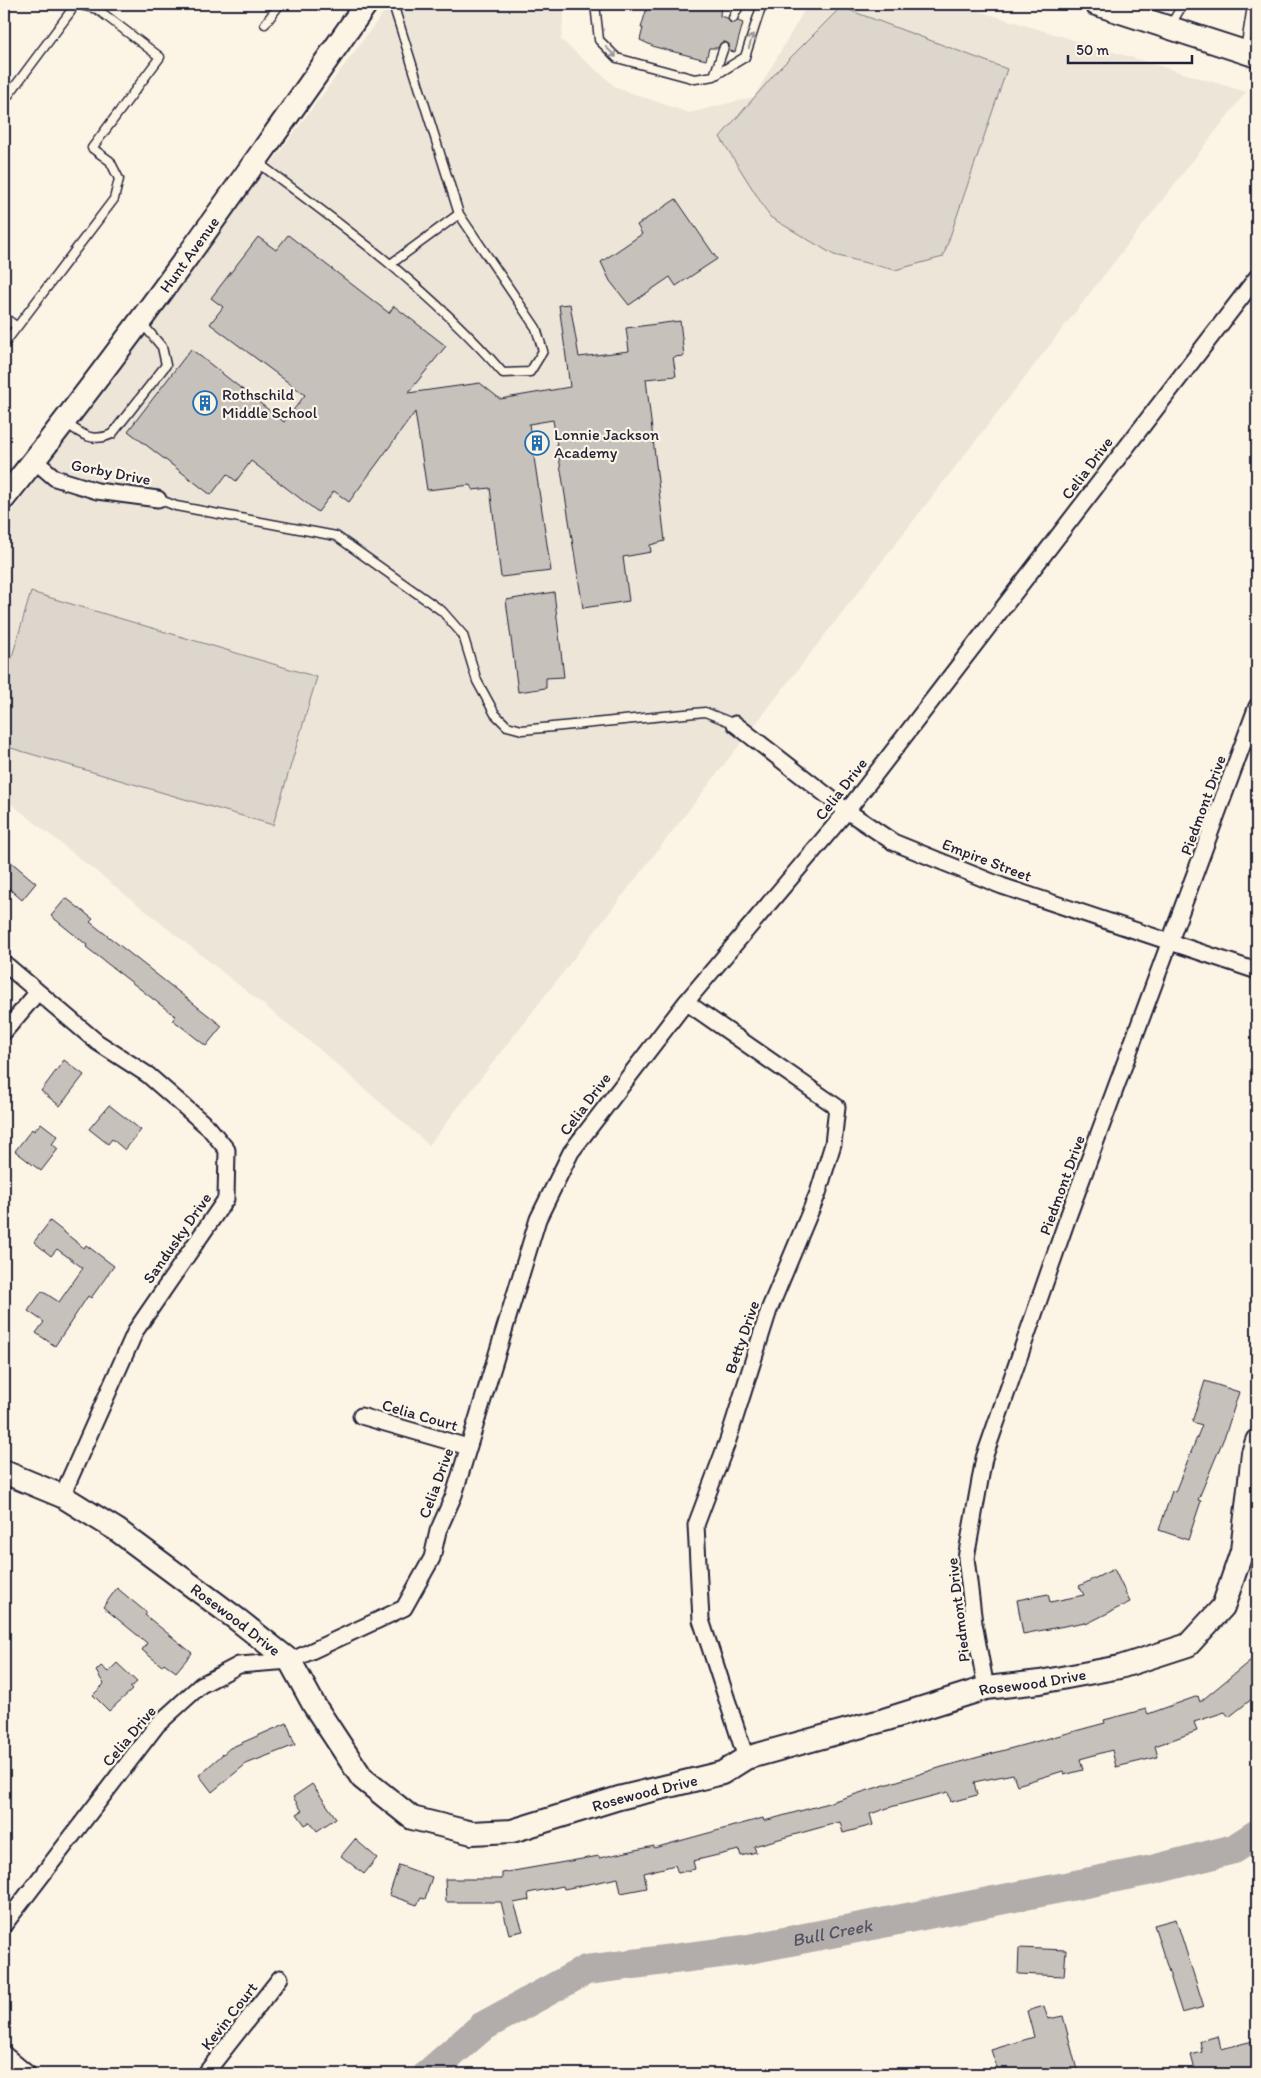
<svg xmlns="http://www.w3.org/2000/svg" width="1261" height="2078" font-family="Itim,sans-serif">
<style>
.built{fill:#ece5d8}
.green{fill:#dcd6cc;stroke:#7f7c84}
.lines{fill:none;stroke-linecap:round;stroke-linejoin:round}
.river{stroke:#b2adab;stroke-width:30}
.building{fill:#c6c1bb;stroke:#22223b}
.lane-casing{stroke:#22223b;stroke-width:11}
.street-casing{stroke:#22223b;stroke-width:19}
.secondary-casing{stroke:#22223b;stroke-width:26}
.lane{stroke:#fcf5e5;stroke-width:8}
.street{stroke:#fcf5e5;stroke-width:15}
.secondary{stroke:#fcf5e5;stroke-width:22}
.oneway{stroke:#9a9698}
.labels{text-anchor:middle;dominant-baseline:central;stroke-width:4.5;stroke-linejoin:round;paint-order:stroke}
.street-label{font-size:16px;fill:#22223b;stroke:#fcf5e5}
.poi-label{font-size:16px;fill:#22223b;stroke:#fcf5e5;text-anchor:start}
.water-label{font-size:18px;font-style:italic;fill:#545362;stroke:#fcf5e5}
</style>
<rect width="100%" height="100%" fill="#fcf5e5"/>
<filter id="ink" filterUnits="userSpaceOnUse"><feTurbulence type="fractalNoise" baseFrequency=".02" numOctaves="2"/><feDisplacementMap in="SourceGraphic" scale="10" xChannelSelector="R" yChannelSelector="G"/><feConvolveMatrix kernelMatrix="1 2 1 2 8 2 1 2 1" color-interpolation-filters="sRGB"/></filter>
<g filter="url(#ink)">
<path class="built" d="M390,4H565L561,40L617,88L689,113L754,97L808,4H955L1246,92L429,1145L318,1048L4,798V522Z"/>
<path class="green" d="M841,7L1007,69L943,257L895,270L834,255L770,217L720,137L779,69Z
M31,592L317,677L273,825L4,746V684Z"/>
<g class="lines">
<path class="river" id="s1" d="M428,2074L482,2027L586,1970L744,1950L1152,1870L1234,1849L1257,1834"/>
</g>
<path class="building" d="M648,4H721L720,16L727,18L731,23L738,21L743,23L735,52L729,51V44L722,42L718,48H709L706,60L655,47L640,40L643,28H641Z
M676,199L717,259L676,286L670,277L629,305L610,281L601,262L642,234L637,225Z
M288,235L389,313L394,306L446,346L408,393L480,383L500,399L570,387L559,305L570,304L579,357L629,351L626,328L680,321L684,356L673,357L676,376L646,379L665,541L650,545L651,552L623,557L629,601L583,608L553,420L529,424L551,571L501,577L490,488L473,490L471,485L427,490L415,412L349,502L334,491L318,512L251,461L236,481L227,474L211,495L128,431L191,349L284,422L305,395L210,324L223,307L211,298L258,237L276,250Z
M554,592L564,677L546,678V688L518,692L506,600Z
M10,861L36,883L22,900L4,884V868Z
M66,898L93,919L90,922L222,1026L206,1046L173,1020L175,1016L86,947L87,945L51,916Z
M64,1060L84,1075L60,1106L41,1091Z
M109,1105L141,1130L125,1150L112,1139L108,1144L89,1129Z
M41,1123L58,1136L52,1144L58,1149L41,1171L15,1151L32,1129L34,1131Z
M50,1221L84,1248L86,1245L114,1266L91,1298L88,1296L55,1346L36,1333L44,1322L28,1311L42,1291L59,1302L83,1268L57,1249L51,1256L34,1242Z
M1205,1381L1239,1392L1226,1433L1198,1500L1201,1501L1188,1540L1159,1530L1172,1491L1175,1492L1202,1425L1192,1422Z
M1114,1569L1130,1602L1086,1624L1085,1622L1023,1634L1017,1600L1048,1594L1050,1602L1084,1595L1079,1586Z
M117,1588L147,1613L145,1615L192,1653L176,1672L164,1663L162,1666L142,1650L147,1643L103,1607Z
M1257,1655V1695L1229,1717L1225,1712L1194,1722L1197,1731L1155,1746L1158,1757L1116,1767L1112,1750L1080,1759L1083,1770L1064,1775L1063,1771L1017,1785L1013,1774L974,1782L977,1795L951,1802L948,1792L894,1806L870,1814L873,1825L843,1833L840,1822L754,1846L756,1852L741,1856L739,1850L693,1861L695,1869L678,1873L675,1865L644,1873L647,1888L621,1893L618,1878L564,1889L563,1886L528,1893L529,1900L514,1903L523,1931L509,1934L501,1902H446L445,1879H502V1873L599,1856V1858L654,1846V1848L763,1818L764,1821L818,1806L942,1767L1105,1723L1104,1720L1146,1709L1148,1714L1198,1696L1200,1702Z
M117,1663L137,1682L130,1688L132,1690L109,1711L93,1695L104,1684L96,1671L101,1666L108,1672Z
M287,1723L295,1745L246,1764L212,1792L199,1775L230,1748Z
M312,1784L336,1818L317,1831L310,1822L305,1825L297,1814L302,1811L293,1797Z
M355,1839L377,1858L364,1874L341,1856Z
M399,1865L432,1877L425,1899L421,1898L417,1905L389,1895Z
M1176,1919L1204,2007L1182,2013L1154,1925Z
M1019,1948L1066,1950L1064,1976L1018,1974Z
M1044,2006L1048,2019L1063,2016L1078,2074H999L991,2050L1034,2037L1027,2011Z
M1218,2036L1221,2049L1257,2040V2074H1196L1191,2055L1202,2052L1200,2041Z"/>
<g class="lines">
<g class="lane-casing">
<path id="lane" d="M595,4L599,40L617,58L695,79L714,76L745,57L762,4
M733,18L740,4
M265,24L280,4
M1170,26L1183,4
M1245,50L1251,12L1257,4
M714,76L724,47
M4,101L71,11L72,4
M257,162C346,228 430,289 503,373L530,372L543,351L536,328L459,214L393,4
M392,263L459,214
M4,317L17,327L114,199L119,179L110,161L92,148L160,57L97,9L76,4
M4,344L17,327
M66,423C82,435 93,443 112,434L166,365L162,347L141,322
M158,499L176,506L336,536L442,611L463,635L477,681L495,714L507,726L522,730L705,712L735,724"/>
</g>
<g class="street-casing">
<path id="street" d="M34,460L55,478L97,491L158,499
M735,724L847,811L893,842L1002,886L1257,971
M4,963L97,1042L148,1075L209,1128L227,1150L226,1199L136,1330L62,1496
M686,1002L837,1107L833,1144L818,1193L769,1310L728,1440L696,1525L701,1620L746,1758
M4,1032L37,993
M361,1416L468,1447
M986,1688L974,1623L966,1558L984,1458L1069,1214L1257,706
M4,1925L157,1725L201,1685L239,1665L290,1661L404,1608L432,1558L438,1531L454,1495L538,1219L571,1152L686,1002L847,811L1257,277
M4,2054L28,2074
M205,2074L280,1978"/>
</g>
<g class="secondary-casing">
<g id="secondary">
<path d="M1096,4L1257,56"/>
<path id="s2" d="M4,498C132,339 249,171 366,4"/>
<path id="s3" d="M4,1472L62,1496L117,1530L238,1620L290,1661L314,1705L362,1778L412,1818L472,1833L512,1831L619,1798L722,1773L746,1758L884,1720L986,1688L1040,1682L1120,1667L1188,1645L1223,1607L1242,1551L1253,1453L1257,1441"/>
</g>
</g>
<use href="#lane" class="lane"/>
<use href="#street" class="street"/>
<use href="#secondary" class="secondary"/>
</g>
<defs><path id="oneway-shaft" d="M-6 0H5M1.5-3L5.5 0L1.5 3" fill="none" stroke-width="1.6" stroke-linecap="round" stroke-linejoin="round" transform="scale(1.25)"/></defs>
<g class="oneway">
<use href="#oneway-shaft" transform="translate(751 41) rotate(-73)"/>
<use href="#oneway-shaft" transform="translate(611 52) rotate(44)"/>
</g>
</g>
<defs>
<g id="building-ring" transform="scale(1.25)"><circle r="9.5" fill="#fcf5e5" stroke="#1f6fb2" stroke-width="1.5"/><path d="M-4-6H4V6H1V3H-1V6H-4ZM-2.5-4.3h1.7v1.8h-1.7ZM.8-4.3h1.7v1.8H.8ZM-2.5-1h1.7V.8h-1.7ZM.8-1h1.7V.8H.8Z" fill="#1f6fb2"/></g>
</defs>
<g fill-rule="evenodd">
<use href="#building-ring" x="205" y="403"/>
<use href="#building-ring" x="537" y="443"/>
</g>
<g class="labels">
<g class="street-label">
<text stroke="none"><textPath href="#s2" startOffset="306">Hunt Avenue</textPath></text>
<text transform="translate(1087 468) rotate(-53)">Celia Drive</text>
<text transform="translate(111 472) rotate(11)">Gorby Drive</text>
<text transform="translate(841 789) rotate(-52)">Celia Drive</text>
<text transform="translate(1203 805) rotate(-70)">Piedmont Drive</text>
<text transform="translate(987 860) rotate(21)">Empire Street</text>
<text transform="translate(585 1104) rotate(-53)">Celia Drive</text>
<text transform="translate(1062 1185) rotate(-70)">Piedmont Drive</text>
<text transform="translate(177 1238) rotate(-55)">Sandusky Drive</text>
<text transform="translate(742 1337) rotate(-71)">Betty Drive</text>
<text transform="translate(420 1415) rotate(16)">Celia Court</text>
<text transform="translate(436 1483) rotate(-70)">Celia Drive</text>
<text transform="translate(958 1610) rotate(-97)">Piedmont Drive</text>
<text stroke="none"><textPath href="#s3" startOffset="276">Rosewood Drive</textPath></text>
<text stroke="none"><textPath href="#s3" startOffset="1191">Rosewood Drive</textPath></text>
<text transform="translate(129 1736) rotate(-50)">Celia Drive</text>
<text stroke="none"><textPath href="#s3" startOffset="786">Rosewood Drive</textPath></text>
<text transform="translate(229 2016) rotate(-52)">Kevin Court</text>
</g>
<g class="poi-label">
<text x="222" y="394">Rothschild<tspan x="222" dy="18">Middle School</tspan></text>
<text x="554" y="434">Lonnie Jackson<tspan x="554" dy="18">Academy</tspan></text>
</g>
<g class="water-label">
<text stroke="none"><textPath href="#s1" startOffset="439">Bull Creek</textPath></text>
</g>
</g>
<rect width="1261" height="2078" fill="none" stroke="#fcf5e5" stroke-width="20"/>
<rect x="10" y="10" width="1241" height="2058" fill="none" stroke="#22223b" stroke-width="2" filter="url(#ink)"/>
<path d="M1068 55v8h124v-8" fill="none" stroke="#22223b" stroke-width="2.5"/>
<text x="1076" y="55" font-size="15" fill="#22223b" stroke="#fcf5e5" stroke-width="4" paint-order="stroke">50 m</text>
</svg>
